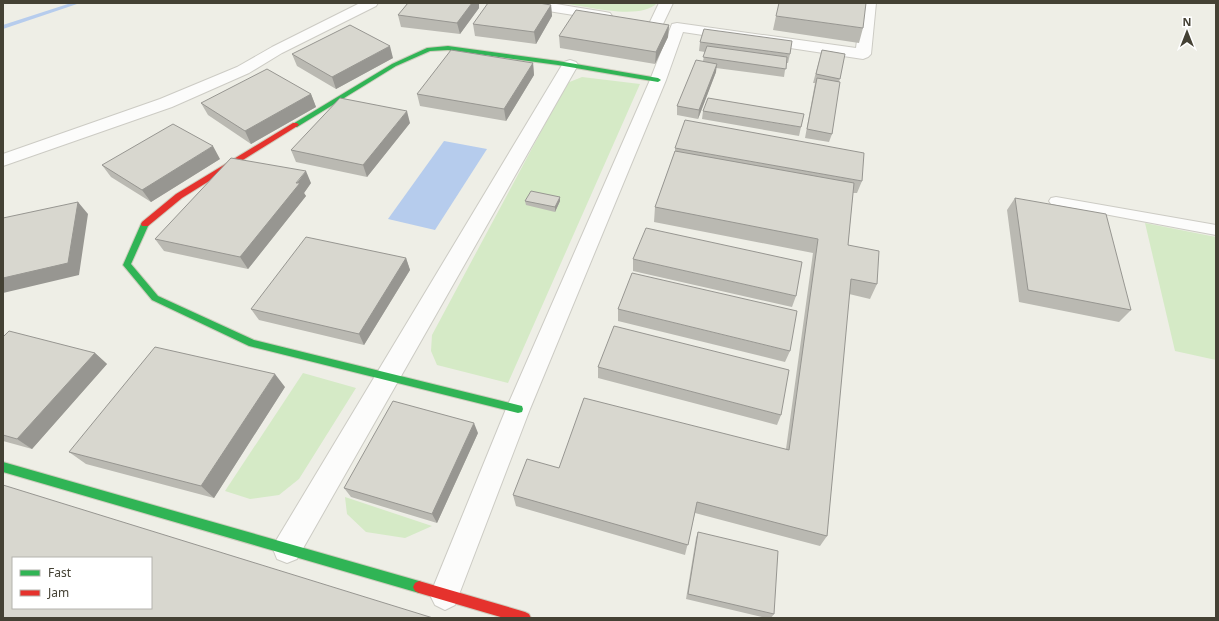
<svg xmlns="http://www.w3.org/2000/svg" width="1219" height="621" font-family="'Noto Sans',sans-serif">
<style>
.green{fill:#d5eac6}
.water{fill:#b6cced}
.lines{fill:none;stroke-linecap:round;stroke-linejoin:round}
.stream{fill:#b6cced;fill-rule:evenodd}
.lane-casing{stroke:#cccbc4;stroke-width:2}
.street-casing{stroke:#cccbc4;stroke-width:2}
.fast-casing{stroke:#ceccbd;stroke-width:2}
.jam-casing{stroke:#ceccbd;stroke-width:2}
.lane{fill:#fcfcfb;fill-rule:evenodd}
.street{fill:#fcfcfb;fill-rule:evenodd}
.fast{fill:#30b455;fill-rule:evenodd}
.jam{fill:#e5322d;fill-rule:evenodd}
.wall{fill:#bab9b2}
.shaded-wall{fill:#979691}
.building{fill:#d8d7cf;stroke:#979691;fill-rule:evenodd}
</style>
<rect width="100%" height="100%" fill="#eeeee6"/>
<path class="green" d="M562,3H657C641,21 584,6 562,3Z
M582,77L640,84L508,383L437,365L431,351L432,335L567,83Z
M1145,223L1216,237V360L1175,351Z
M303,373L356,388L299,479L279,495L250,499L225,491Z
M345,497L432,526L405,538L366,532L347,514Z"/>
<path class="water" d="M444,141L487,149L435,230L388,219Z"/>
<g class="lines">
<path class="stream" d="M71,3H80L3,29V25Z"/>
<g class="lane-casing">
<path id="lane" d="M1056,197L1216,225V235L1051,204L1049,201L1051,198Z"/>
</g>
<g class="street-casing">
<path id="street" d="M360,3H378L376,6L282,53L249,73L172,107L3,166V154L160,99L237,67L272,47Z
M516,3H550L605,12L610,13L612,16L610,19L605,20L523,7L518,6Z
M659,3H673L663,24L661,27H651L649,24Z
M862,3H876L871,54L868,57L863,59L683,32L666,80L530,409L455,605L445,610L435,605L430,595L506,409L650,80L672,24L677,23L856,48Z
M570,60L576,62L578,65L297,559L287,563L277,559L273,549L277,539L562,65L564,62Z"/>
</g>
<g class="fast-casing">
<path id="fast" d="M448,46L558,61L658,78L661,80L658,82L558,65L448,50L430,51L396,66L297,127H293L291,125L392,64L427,48Z
M145,221L149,224L131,264L158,296L254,340L518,405L522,406L523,409L522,412L518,413L249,346L152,300L123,265L141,224Z
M3,462L419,581L423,583L425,587L423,591L419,593L3,472Z"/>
</g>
<g class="jam-casing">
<path id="jam" d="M293,123H297L299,125L182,198L148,226H142L141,224L142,222L176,194Z
M419,581L525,612L529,614L531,618H504L419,593L415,591L413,587L415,583Z"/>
</g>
<use href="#lane" class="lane"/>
<use href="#street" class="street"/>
<use href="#fast" class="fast"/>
<use href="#jam" class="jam"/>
</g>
<path class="wall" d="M408,3H479V8L460,34L401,27L398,15Z
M551,5L552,16L536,44L475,36L473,24Z
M776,16L863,28L859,43L773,30Z
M669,25L668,37L655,64L560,48L559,36Z
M700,42L790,54L788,63H786L784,77L716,68V72L698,119L677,115V106L703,61L705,52L699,51Z
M822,50L845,54L839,82L832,134L829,142L805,138L815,83H813Z
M292,54L393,58L336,89L297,66Z
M533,63L534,75L506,121L420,106L417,94Z
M311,94L316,107L251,144L208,115L201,103Z
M703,111L801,127L799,136L702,119Z
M410,123L367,177L296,162L291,150Z
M675,148L862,181L857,193H853L848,245L877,284L870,299L849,294L827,536L820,546L695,513L685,555L516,506L513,495L559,468L786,449L813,253L654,222L655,207L675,151Z
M220,159L151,202L111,177L102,165Z
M311,183L304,193L306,196L248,269L164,251L155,239Z
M560,197V201L555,212L526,205L525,201Z
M1015,198L1131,310L1119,322L1019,302L1007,210Z
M406,258L410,270L364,345L259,320L251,309Z
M633,259L796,296L792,307L633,271Z
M618,309L790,351L785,362L618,321Z
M3,337L95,353L107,364L32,449L3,441Z
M598,367L781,415L777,425L598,378Z
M285,387L214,498L86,464L69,452Z
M478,433L437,523L351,497L344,488Z
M698,532L774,614L771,618H766L686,599L696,538Z"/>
<path class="shaded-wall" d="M472,3H479V8L460,34L457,23Z
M551,5L552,16L536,44L534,32Z
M669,25L668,37L655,64L656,52Z
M390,46L393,58L336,89L332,77Z
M533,63L534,75L506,121L504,109Z
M717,64L716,72L698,119L699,110Z
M311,94L316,107L251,144L245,131Z
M407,111L410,123L367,177L363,165Z
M213,146L220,159L151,202L142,190Z
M306,171L311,183L304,193L306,196L248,269L240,257Z
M560,197V201L555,212V207Z
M78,202L88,214L79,275L3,293V278Z
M406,258L410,270L364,345L359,334Z
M95,353L107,364L32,449L17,439Z
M275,374L285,387L214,498L201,486Z
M474,423L478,433L437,523L432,514Z"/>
<path class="building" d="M408,3H472L457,23L398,15Z
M488,3H539L551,5L534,32L473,24Z
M779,3H866L863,28L776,16Z
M576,10L669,25L656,52L559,36Z
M350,25L390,46L332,77L292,54Z
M704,29L792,41L790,54L700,42Z
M707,46L787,57L786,69L703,57Z
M451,50L533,63L504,109L417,94Z
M822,50L845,54L840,79L816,74Z
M696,60L717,64L699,110L677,106Z
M267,69L311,94L245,131L201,103Z
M817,78L840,82L832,134L807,129Z
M340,98L407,111L363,165L291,150Z
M708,98L804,114L801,127L703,111Z
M685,120L864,153L862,181L675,148Z
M173,124L213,146L142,190L102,165Z
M675,151L854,183L848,245L879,251L877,284L851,279L827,536L697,502L688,545L513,495L527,459L559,468L584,398L789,450L818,239L655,207Z
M231,158L306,171L296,183H300L240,257L155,239Z
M531,191L560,197L555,207L525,201Z
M1015,198L1106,214L1131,310L1028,290Z
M78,202L68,263L3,278V218Z
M646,228L802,262L796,296L633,259Z
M306,237L406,258L359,334L251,309Z
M632,273L797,311L790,351L618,309Z
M614,326L789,370L781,415L598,367Z
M9,331L95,353L17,439L3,435V337Z
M155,347L275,374L201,486L69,452Z
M393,401L474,423L432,514L344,488Z
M3,485L433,618H3ZM13,558H151V608H13Z
M698,532L778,551L774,614L688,594Z"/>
<rect width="1219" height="621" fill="none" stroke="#444134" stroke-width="8"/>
<rect x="12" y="557" width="140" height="52" fill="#ffffff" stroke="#b4b3ae"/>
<rect x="20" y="570" width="20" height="6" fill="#30b455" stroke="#b4b3ae"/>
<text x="48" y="577" font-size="12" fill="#444134">Fast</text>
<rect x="20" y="590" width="20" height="6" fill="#e5322d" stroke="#b4b3ae"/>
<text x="48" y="597" font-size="12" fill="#444134">Jam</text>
<g transform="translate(1187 32)" stroke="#ffffff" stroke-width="3" paint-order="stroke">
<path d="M0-3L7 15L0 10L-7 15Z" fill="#444134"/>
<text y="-6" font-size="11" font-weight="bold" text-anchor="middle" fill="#444134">N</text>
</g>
</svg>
